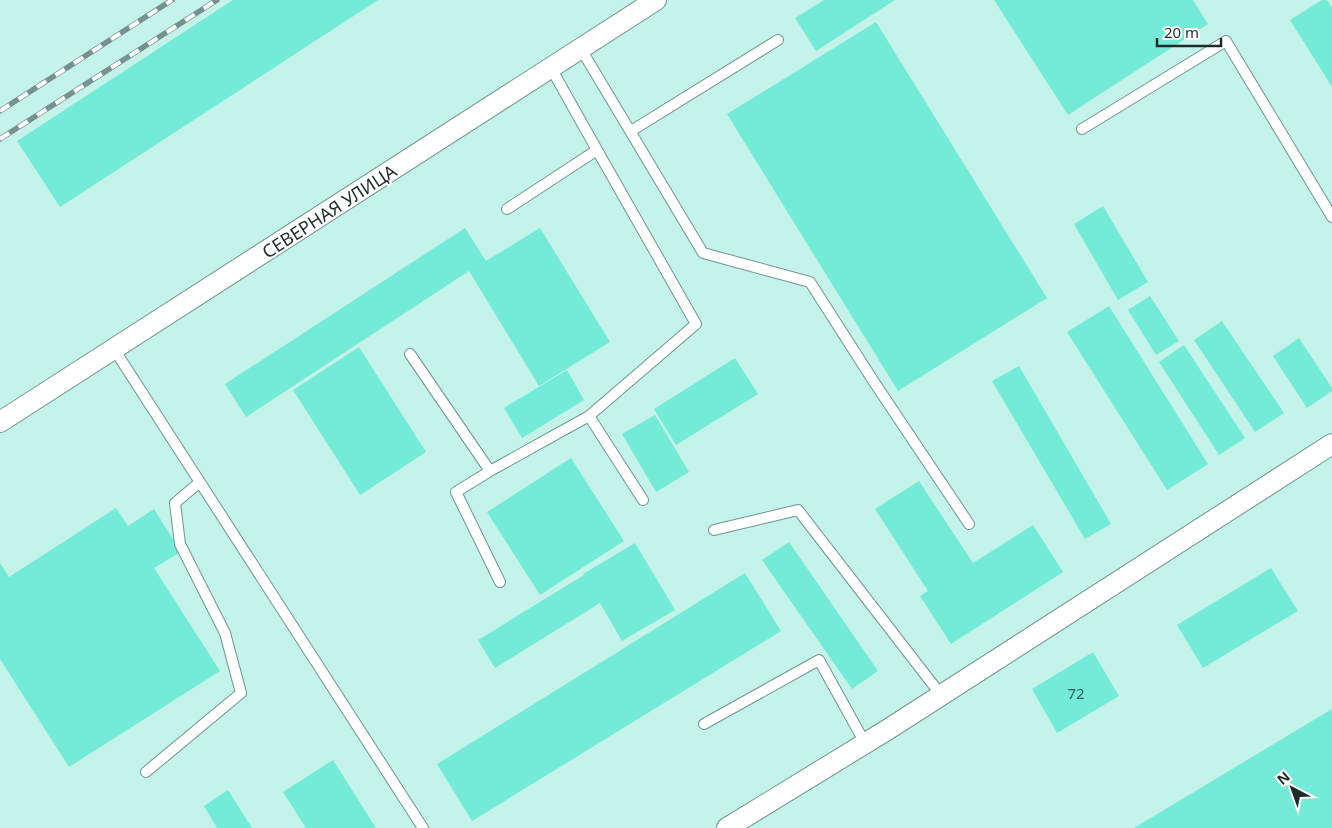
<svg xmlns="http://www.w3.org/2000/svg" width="1332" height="828" font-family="'Noto Sans',sans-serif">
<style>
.built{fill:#c3f3e9}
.building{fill:#74ebd7}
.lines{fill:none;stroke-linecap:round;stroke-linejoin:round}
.lane-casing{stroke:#71958e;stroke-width:12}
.street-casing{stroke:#71958e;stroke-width:22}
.lane{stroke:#fff;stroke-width:10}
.street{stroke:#fff;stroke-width:20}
.rail-casing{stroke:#77928c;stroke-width:5.5}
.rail{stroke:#fff;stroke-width:4;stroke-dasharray:11;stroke-linecap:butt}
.labels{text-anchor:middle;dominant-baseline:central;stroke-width:4;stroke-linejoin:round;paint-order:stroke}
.number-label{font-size:15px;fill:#335c54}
.street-label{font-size:18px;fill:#1d2c29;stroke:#fff}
</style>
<rect width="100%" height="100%" fill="#d7fef6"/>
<path class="built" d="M0,0H1332V828H0Z"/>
<path class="building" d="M233,0H378L60,207L17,141Z
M824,0H895L816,51L795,18Z
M994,0H1193L1208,24L1068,115Z
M1322,0H1327L1332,7V87L1290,20Z
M876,22L1047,298L898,391L727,114Z
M1103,206L1148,282L1118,300L1074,224Z
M465,228L486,261L540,228L610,342L539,386L469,271L246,417L225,384Z
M1150,296L1179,341L1156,355L1128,310Z
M1109,306L1208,464L1167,490L1067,332Z
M1222,321L1284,413L1255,432L1194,340Z
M1299,338L1332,388V391L1307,408L1273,356Z
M1184,345L1245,438L1219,455L1159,362Z
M359,347L426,452L360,495L293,390Z
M735,358L758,394L676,445L654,409Z
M1019,366L1111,524L1085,539L992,381Z
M567,370L584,400L522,438L504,408Z
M655,415L689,472L656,492L622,434Z
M571,458L624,541L540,595L487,512Z
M919,481L973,563L1033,525L1063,572L951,644L920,596L928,591L875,509Z
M116,508L128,526L154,509L181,552L154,568L220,671L69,767L0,659V563L9,577Z
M789,542L878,671L852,689L762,560Z
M635,543L675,610L622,641L600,603L495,668L478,640L584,575L583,574Z
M1271,568L1298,611L1203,668L1177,625Z
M745,573L781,631L472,821L437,764Z
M1093,652L1119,696L1057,733L1032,689Z
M1332,709V828H1134Z
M333,760L376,828H306L283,792Z
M228,790L252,828H217L204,806Z"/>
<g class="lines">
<g class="lane-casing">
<path id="lane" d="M581,49L703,253L810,282L874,382L969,524
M1082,129L1226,41L1332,217
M631,131L778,40
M597,150L696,324L589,416L643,500
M507,209L597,150L551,68
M114,349L423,828
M410,354L490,471L589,416
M490,471L456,492L500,582
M714,530L798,510L941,695
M704,724L819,660L865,743
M146,772L241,693L225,633L180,544L175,503L200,482"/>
</g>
<g class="street-casing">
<path id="street" d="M0,422L656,0
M727,828L887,730L1332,444"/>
</g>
<use href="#lane" class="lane"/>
<use href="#street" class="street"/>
<g class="rail-casing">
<path id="rail" d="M0,111L172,0
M0,139L217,0"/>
</g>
<use href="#rail" class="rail"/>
</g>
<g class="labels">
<g class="number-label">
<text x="1076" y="693">72</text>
</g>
<g class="street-label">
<text transform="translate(329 211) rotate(-33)">СЕВЕРНАЯ УЛИЦА</text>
</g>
</g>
<g transform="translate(1292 788) rotate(319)" stroke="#ffffff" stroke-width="4" paint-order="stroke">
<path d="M0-4L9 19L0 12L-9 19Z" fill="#1d2c29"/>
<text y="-8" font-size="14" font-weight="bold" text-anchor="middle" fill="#1d2c29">N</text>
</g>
<path d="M1157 38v8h64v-8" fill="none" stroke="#1d2c29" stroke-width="2.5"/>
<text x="1164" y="38" font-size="15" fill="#1d2c29" stroke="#ffffff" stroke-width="4" paint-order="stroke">20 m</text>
</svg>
